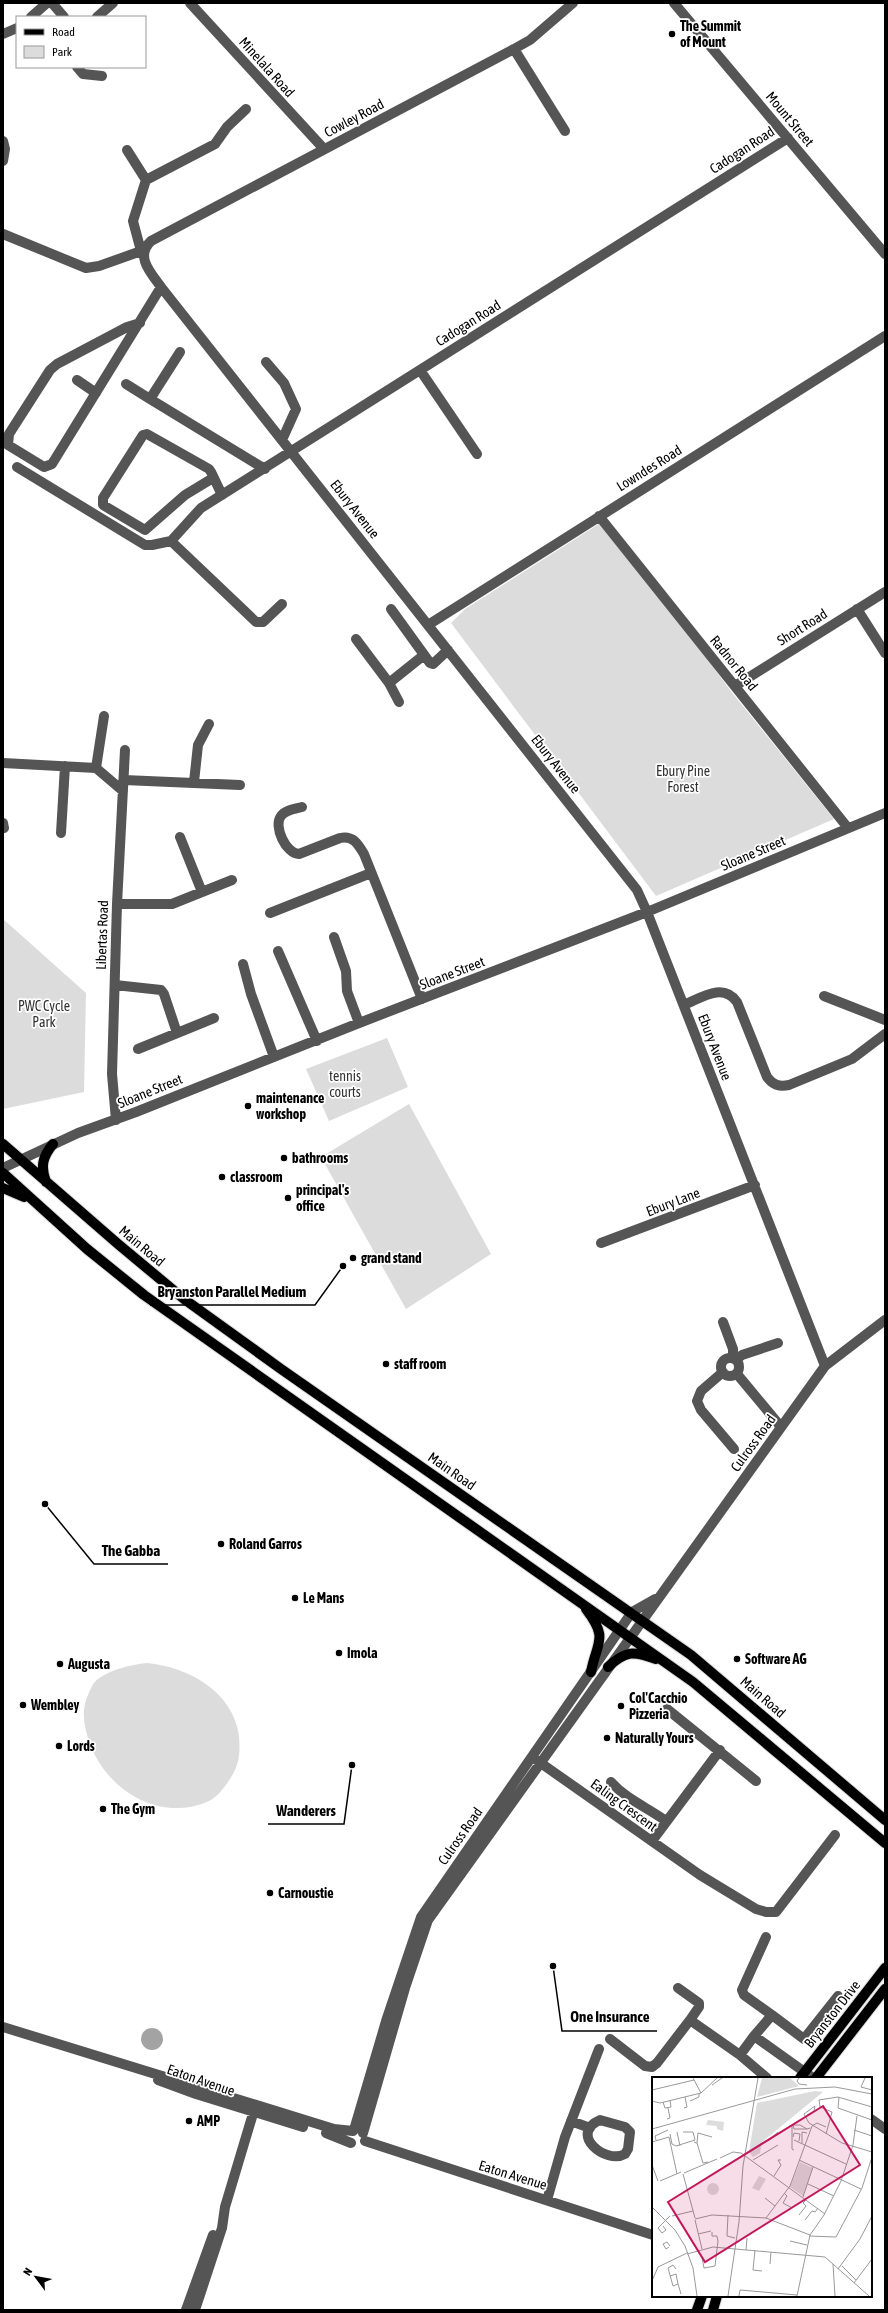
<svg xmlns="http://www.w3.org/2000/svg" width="888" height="2313" font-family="'Asap Condensed',sans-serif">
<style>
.green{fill:#dcdcdc}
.water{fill:#a3a3a3}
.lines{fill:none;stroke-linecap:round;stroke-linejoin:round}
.major-casing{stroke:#dbdbdb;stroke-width:12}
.minor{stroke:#555;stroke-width:10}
.major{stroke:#000;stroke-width:10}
.poi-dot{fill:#000;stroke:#fff;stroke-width:1.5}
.labels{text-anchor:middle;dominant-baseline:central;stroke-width:3.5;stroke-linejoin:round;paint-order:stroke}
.poi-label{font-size:14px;font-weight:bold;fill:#000;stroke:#fff;text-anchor:start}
.street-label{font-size:14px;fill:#000;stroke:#fff}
.park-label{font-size:14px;fill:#333;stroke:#fff}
.inset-road{fill:none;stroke:#999;stroke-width:1}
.view{fill:#c2185b;fill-opacity:0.15;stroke:#c2185b;stroke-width:2}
.inset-edge{fill:none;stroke:#000;stroke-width:2}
.leader{fill:none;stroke:#000;stroke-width:1.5}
.callout-dot{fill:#000;stroke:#fff;stroke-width:1.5}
.callout-label{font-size:15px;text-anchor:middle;font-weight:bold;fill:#000;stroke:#fff;stroke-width:3.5;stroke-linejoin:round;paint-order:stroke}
</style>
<rect width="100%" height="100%" fill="#fff"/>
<path class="green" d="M605,520L730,690L834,819L656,896L451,623L465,609Z
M3,919L86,993L84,1092L3,1109Z
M387,1038L408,1087L329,1121L306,1069Z
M409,1104L491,1254L406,1309L321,1157Z
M147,1663C188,1667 233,1691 239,1736C240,1750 240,1762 233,1774C227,1784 219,1796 209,1801C158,1824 103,1788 88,1738C84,1725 82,1713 86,1700C89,1693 92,1683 98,1679C112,1669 130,1665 147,1663Z"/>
<path class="water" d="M141 2039a11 11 0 1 1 22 0a11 11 0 1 1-22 0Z"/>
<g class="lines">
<g class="major-casing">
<path id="major" d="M3,1144L118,1244L184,1299L281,1369L691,1655L885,1820
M3,1173L87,1249L144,1295L693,1682L885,1843
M46,1182C40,1166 43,1156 53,1144
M3,1188L24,1197
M586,1609C609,1639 597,1641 591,1672
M608,1667C626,1650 634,1651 656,1659
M800,2078L885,1968
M816,2078L885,1989
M697,2310L702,2296
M713,2310L717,2296"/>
</g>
<path class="minor" d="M52,3L64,17
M190,3L324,149
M573,3L530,40L514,49L151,241C135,256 150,272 161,287L637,890L647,912L825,1366
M674,3L885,254
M31,17L47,3
M97,17L113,3
M3,34L17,28
M514,49L565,131
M77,67L83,74L102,76
M3,141L5,149L3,161
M127,150L146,180
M3,234L86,268L99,266L144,250
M141,251L133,221L146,180L215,144L227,127L246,109
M140,323L127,327L57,364L50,370L9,434L8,445L44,467L52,464L161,287
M180,352L150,399L265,469
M266,362L284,383L296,409L282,440
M420,370L477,454
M77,380L96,393
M126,384L150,399
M17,467L145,545H152L171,541
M213,478L185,495L145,530L103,505V498L143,435L147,434L209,469L211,472L222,495
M599,516L848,828
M171,541L201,508L788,138
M171,541L256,622H263L282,604
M391,609L430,663L433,664L448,650
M857,609L885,653
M428,625L885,336
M356,639L389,683L399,702
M389,683L424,655
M735,686L885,592
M3,763L96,768L123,791
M96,768L104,716
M124,780L240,785
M194,782L198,745L209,724
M302,807C295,809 285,810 281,816C273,826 286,854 299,854L340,838C353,835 358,844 364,854L422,999
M3,823L4,828
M61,833L65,766
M180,837L202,892
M117,904H172L232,880
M270,913L371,873
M334,937L346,971L347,991L359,1023
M278,951L317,1041
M243,964L251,994L274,1057
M115,985L161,990L164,994L177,1033
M824,996L885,1020
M684,1005C701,998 723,982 737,1002L767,1077C773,1085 779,1087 789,1085L852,1059L885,1034
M138,1049L214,1018
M116,1120L112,1074L117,904L125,750
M3,1168L78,1133L136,1112L359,1023L647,912L885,813
M601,1243L755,1185
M723,1322L733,1349V1358
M721 1367a9 9 0 1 1 18 0a9 9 0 1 1-18 0Z
M736,1360L742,1355L778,1343
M723,1372L701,1391L697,1401L701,1410L734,1449
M737,1374L781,1427
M667,1709L756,1781
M535,1759L700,1875L756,1909L766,1912H776L835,1835
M611,1782C627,1800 647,1807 666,1821
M652,1841L720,1750
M678,1988L699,2003V2007L690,2020
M772,2015L804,2039L838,1996
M3,2027L334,2129L353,2131
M754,2036L772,2015L744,1995L742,1990L766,1937
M610,2039L645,2066L652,2067L657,2063L690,2020L740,2055L754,2036L813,2078
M740,2055L767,2078
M158,2080L196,2094L303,2127
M871,2119L885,2129
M600,2120L625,2127L630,2132L628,2149L625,2154C606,2165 568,2134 600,2120Z
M571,2121L590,2128
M354,2130L387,2018L421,1917L632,1612L655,1599
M326,2133L351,2143
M363,2133L405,1988L428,1920L825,1366L885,1320
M365,2141L653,2235
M547,2200L565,2137L599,2049
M186,2310L213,2235
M195,2310L222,2228L225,2207L255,2107"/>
<use href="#major" class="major"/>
</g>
<g class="poi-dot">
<circle cx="672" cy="34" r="4"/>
<circle cx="248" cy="1106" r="4"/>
<circle cx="284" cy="1158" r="4"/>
<circle cx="222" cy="1177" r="4"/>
<circle cx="288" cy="1198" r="4"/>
<circle cx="353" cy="1258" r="4"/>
<circle cx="386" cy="1364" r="4"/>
<circle cx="221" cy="1544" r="4"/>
<circle cx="295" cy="1598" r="4"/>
<circle cx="339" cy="1653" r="4"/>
<circle cx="737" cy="1659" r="4"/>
<circle cx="60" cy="1664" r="4"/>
<circle cx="23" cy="1705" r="4"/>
<circle cx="621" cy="1706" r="4"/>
<circle cx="607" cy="1738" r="4"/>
<circle cx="59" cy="1746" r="4"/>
<circle cx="103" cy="1809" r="4"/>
<circle cx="270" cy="1893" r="4"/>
<circle cx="189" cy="2121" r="4"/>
</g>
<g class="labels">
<g class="poi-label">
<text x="680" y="26">The Summit<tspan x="680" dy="16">of Mount</tspan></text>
<text x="256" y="1098">maintenance<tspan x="256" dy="16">workshop</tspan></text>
<text x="292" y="1158">bathrooms</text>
<text x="230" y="1177">classroom</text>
<text x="296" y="1190">principal's<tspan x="296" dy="16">office</tspan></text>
<text x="361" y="1258">grand stand</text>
<text x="394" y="1364">staff room</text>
<text x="229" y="1544">Roland Garros</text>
<text x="303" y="1598">Le Mans</text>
<text x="347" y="1653">Imola</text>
<text x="745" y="1659">Software AG</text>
<text x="68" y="1664">Augusta</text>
<text x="629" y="1698">Col'Cacchio<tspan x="629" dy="16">Pizzeria</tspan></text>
<text x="31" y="1705">Wembley</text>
<text x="615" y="1738">Naturally Yours</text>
<text x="67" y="1746">Lords</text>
<text x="111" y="1809">The Gym</text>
<text x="278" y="1893">Carnoustie</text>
<text x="197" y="2121">AMP</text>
</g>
<g class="street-label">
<text transform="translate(267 67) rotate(48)">Minelala Road</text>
<text transform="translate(354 118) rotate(-28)">Cowley Road</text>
<text transform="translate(790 119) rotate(50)">Mount Street</text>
<text transform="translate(742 150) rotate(-33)">Cadogan Road</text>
<text transform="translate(468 323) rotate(-32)">Cadogan Road</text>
<text transform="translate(649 468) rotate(-32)">Lowndes Road</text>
<text transform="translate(355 509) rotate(52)">Ebury Avenue</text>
<text transform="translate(802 627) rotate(-32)">Short Road</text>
<text transform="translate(734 663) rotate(51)">Radnor Road</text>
<text transform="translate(556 764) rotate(52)">Ebury Avenue</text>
<text transform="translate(753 853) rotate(-23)">Sloane Street</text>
<text transform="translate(102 935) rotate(-88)">Libertas Road</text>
<text transform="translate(452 973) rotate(-21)">Sloane Street</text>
<text transform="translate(715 1047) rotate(69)">Ebury Avenue</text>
<text transform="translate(150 1091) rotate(-22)">Sloane Street</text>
<text transform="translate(673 1202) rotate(-21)">Ebury Lane</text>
<text transform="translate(142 1246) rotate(40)">Main Road</text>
<text transform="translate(753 1443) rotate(-54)">Culross Road</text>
<text transform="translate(452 1471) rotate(35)">Main Road</text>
<text transform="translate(763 1697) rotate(41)">Main Road</text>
<text transform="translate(624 1805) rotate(36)">Ealing Crescent</text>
<text transform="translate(460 1836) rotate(-55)">Culross Road</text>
<text transform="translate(832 2014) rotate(-52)">Bryanston Drive</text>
<text transform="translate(201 2080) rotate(19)">Eaton Avenue</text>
<text transform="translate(513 2175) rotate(17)">Eaton Avenue</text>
</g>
<g class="park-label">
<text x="683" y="771">Ebury Pine<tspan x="683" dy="16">Forest</tspan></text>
<text x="44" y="1006">PWC Cycle<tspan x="44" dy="16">Park</tspan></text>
<text x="345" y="1076">tennis<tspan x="345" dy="16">courts</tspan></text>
</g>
</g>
<g transform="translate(652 2077)">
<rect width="220" height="220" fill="#fff"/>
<path d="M110,1H138L147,9L105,20ZM163,14L171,15L110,65L108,76L101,80L97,75L105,26ZM56,43L72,45L71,54L65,52V49L54,48ZM148,85L161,91L151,119L138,110ZM107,99L114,102L107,114L100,111ZM55 112a6 6 0 1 1 12 0a6 6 0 1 1-12 0Z" fill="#dcdcdc"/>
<path class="inset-road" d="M41,1L49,16M147,1L145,4L147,7L155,8M213,1L209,10L220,13M60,8L70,1M0,13L42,3M187,20L186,31L220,43M0,24L8,26L49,16L65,1M38,24L47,20V16M11,25L13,31L19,30L18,23M32,31L35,30L33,20M155,38L162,34L163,29L152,37L157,46L190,66L220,75M15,42L18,41L16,31M140,49V72L142,73M160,49L165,46L174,50M0,52L143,12L183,10L220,17M155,52L148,48H141L142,52H155L158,51M202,53L220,59M25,55L28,69M18,57L20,67L24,69L43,63L41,55H31M174,57L180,35L168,30L167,23L186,20L220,30M141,60L142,56L148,57L147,64M4,63L3,59L16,53M142,63L194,87M116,64L126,55M0,65L17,60L25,97M42,65L45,66L51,86L56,85M45,66L46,56L60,60M150,66V55L155,56M68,81L81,75L89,76L173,137M101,83L126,68M147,83L209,112M0,88L6,104M32,96L65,82M31,97L43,141M122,99L129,88L126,83H129M8,104L29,95M156,107L182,119M132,116L135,119L131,126L140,131M151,120L161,90M113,121L123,129M0,130L23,153L33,169L41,191L45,219M76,138L75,159L83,161M147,138L154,129L151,126L154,123M20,139L41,134M114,141L138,109L160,49M43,142L60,138L114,141L158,158M43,143L50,172M153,143L160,134L163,135L166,131M6,151L10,156L14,153L11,149M6,151L18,139M46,157L59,154M157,159L184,160L210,111L220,80M138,164L155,168M17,170L14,172L11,167L15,165L18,169M94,173L95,161M103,173L101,193L110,194M35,177L61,170L173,180L217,219M50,180L52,191L63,189L66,164L65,159H60V155M118,187L119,175M181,187L183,219M190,189L204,203M24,192L21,188L16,191L21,209L26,207L29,217M186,192L208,162L220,139M18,199L24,197L26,207M0,204L6,190L35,176M202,206L220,182M76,219L87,145L91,89L106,1M87,219L88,213L145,218M145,219L158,158L172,138L189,104L201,68L205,39"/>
<path class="view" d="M171,29L208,88L53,185L16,125Z"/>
<rect width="220" height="220" class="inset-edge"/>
</g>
<path class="leader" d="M343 1266L315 1305H150M45 1504L94 1564H168M352 1765L344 1824H268M553 1966L562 2031H657"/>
<g class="callout-dot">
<circle cx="343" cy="1266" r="4"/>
<circle cx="45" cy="1504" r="4"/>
<circle cx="352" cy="1765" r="4"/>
<circle cx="553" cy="1966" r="4"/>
</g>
<g class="callout-label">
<text x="232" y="1297">Bryanston Parallel Medium</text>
<text x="131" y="1556">The Gabba</text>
<text x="306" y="1816">Wanderers</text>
<text x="610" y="2022">One Insurance</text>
</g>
<rect width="888" height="2313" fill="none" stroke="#000000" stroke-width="8"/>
<rect x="16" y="16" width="130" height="52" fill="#ffffff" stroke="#999999"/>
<rect x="24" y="29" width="20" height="6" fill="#000000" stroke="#999999"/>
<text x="52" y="36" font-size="12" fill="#000000">Road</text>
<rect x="24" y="46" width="20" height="12" fill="#dcdcdc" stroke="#999999"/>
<text x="52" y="56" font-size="12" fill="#000000">Park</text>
<g transform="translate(36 2277) rotate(302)" stroke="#ffffff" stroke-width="3" paint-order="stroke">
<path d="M0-3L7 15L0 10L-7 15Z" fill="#000000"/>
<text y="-6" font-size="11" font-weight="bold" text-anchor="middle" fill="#000000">N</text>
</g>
</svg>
